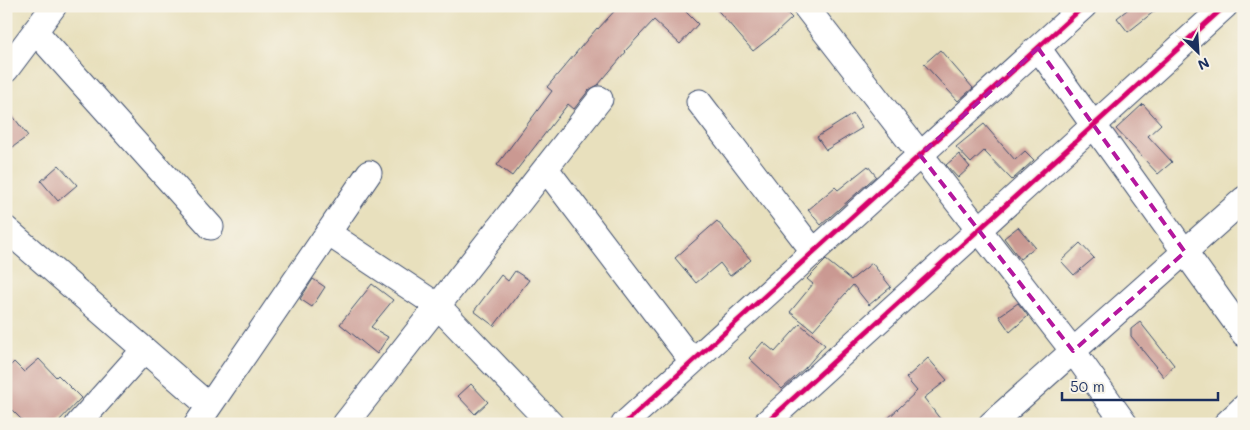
<svg xmlns="http://www.w3.org/2000/svg" width="1250" height="430" font-family="Mali,sans-serif">
<style>
.building{fill:#ca9992}
.lines{fill:none;stroke-linecap:round;stroke-linejoin:round}
.street-casing{stroke:#3a4a6c;stroke-width:27}
.street{stroke:#fff;stroke-width:25}
.cycleway-casing{stroke:#f7f3e8;stroke-width:8}
.cycleway{stroke:#d6006c;stroke-width:5}
.marked{fill:none;stroke:#b5179e;stroke-width:4;stroke-dasharray:10 6;stroke-linejoin:round}
</style>
<rect width="100%" height="100%" fill="#f7f3e8"/>
<filter id="ink" filterUnits="userSpaceOnUse"><feTurbulence type="fractalNoise" baseFrequency=".02" numOctaves="2"/><feDisplacementMap in="SourceGraphic" scale="10" xChannelSelector="R" yChannelSelector="G"/><feConvolveMatrix kernelMatrix="1 2 1 2 8 2 1 2 1" color-interpolation-filters="sRGB"/></filter>
<filter id="wash" filterUnits="userSpaceOnUse"><feTurbulence type="fractalNoise" baseFrequency=".0096" numOctaves="4" result="noise"/><feDisplacementMap in="SourceGraphic" scale="20" xChannelSelector="R" yChannelSelector="G"/><feGaussianBlur stdDeviation="1.12" result="paint"/><feColorMatrix in="noise" values="0 0 0 0 0 0 0 0 0 0 0 0 0 0 0 0 0 1.4 0 .05"/><feComposite in="paint" operator="in"/></filter>
<g filter="url(#wash)">
<rect width="100%" height="100%" fill="#e8e0bd"/>
<g id="blocks">
<path class="building" d="M619,6H680L698,24L680,44L654,20L625,51L626,52L598,85L589,90L574,109L568,104L512,176L497,165L552,91L547,87L597,28L598,29Z
M714,6H780L792,18L776,33L753,51Z
M1132,6H1161L1128,32L1117,18Z
M940,50L973,88L958,101L924,64Z
M1143,104L1161,124L1148,136L1172,162L1158,174L1116,129Z
M6,107L28,136L6,152Z
M853,114L862,128L826,150L817,137Z
M984,124L1015,160L1025,151L1034,160L1012,180L984,151L971,163L956,147Z
M959,154L970,167L958,178L946,165Z
M59,165L77,185L58,201L41,181Z
M868,166L876,176L821,225L808,210L835,187L838,190Z
M717,221L751,260L730,276L720,263L696,283L675,258Z
M1018,227L1035,247L1020,259L1004,238Z
M1080,243L1094,258L1074,275L1061,261Z
M826,260L851,280L872,263L891,287L869,305L853,285L813,330L790,312L813,284L807,279Z
M515,271L529,280L494,326L474,311L501,275L508,281Z
M313,279L325,287L312,307L300,299Z
M372,284L393,300L371,327L388,337L377,354L340,324Z
M1018,303L1028,316L1010,332L999,316Z
M1140,322L1174,365L1164,377L1131,336V329Z
M800,324L825,345L806,367L782,389L749,358L763,342L775,352Z
M928,358L947,380L924,398L944,424H882L917,391L906,378Z
M39,359L56,377L58,375L81,398L56,424H26L6,404V370L14,362L24,372Z
M471,384L488,402L475,414L458,396Z"/>
</g>
</g>
<g filter="url(#ink)">
<use href="#blocks" fill-opacity="0" stroke="#3a4a6c" stroke-width="1"/>
<g class="lines">
<g class="street-casing">
<path id="street" d="M805,6L1073,351L1125,424
M35,31L211,227
M1038,48L1244,334
M6,70L54,6
M699,102L814,252
M546,169L692,361
M6,229L209,406
M328,233L438,306L551,424
M78,424L144,350
M197,424L369,173
M345,424L600,99
M624,424L1084,6
M765,424L1225,6
M991,424L1244,199
M1226,424L1244,407"/>
</g>
<use href="#street" class="street"/>
<g class="cycleway-casing">
<path id="cycleway" d="M624,424L1084,6
M765,424L1225,6"/>
</g>
<use href="#cycleway" class="cycleway"/>
</g>
</g>
<path class="marked" d="M1038,48L1185,252L1073,351L920,155Z"/>
<rect width="1250" height="430" fill="none" stroke="#f7f3e8" stroke-width="25"/>
<g transform="translate(1198 52) rotate(155)" stroke="#f7f3e8" stroke-width="4" paint-order="stroke">
<path d="M0-4L9 19L0 12L-9 19Z" fill="#1b2f5e"/>
<text y="-8" font-size="14" font-weight="bold" text-anchor="middle" fill="#1b2f5e">N</text>
</g>
<path d="M1062 392v8h156v-8" fill="none" stroke="#1b2f5e" stroke-width="2.5"/>
<text x="1070" y="392" font-size="15" fill="#1b2f5e" stroke="#f7f3e8" stroke-width="4" paint-order="stroke">50 m</text>
</svg>
